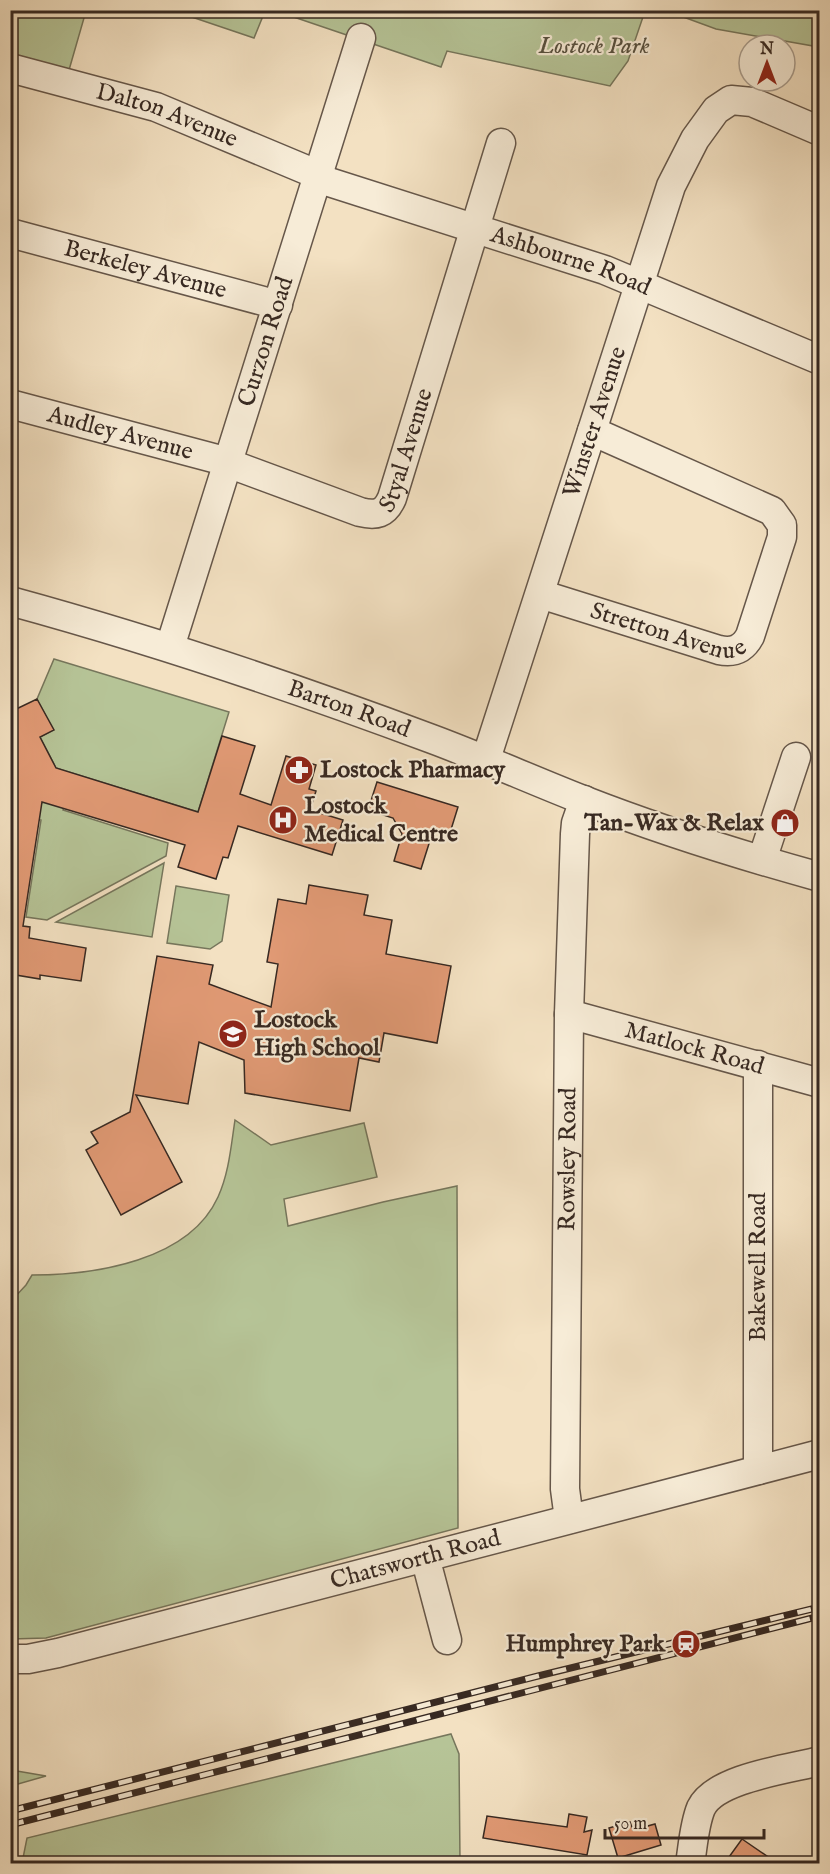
<svg xmlns="http://www.w3.org/2000/svg" width="830" height="1874" font-family="'IM FELL English',serif">
<style>
.green{fill:#b6c497;stroke:#76765c;stroke-width:1.5}
.building{fill:#e19a75;stroke:#372922;stroke-width:1.5}
.lines{fill:none;stroke-linecap:round;stroke-linejoin:round}
.minor-casing{stroke:#66574a;stroke-width:31}
.minor{stroke:#f7ecd7;stroke-width:28}
.rail-casing{stroke:#372922;stroke-width:7}
.rail{stroke:#f7ecd7;stroke-width:4.5;stroke-dasharray:14;stroke-linecap:butt}
.labels{text-anchor:middle;dominant-baseline:central;stroke-width:4.5;stroke-linejoin:round;paint-order:stroke}
.park-label{font-size:24px;font-style:italic;fill:#57503f;stroke:#f7ecd7}
.street-label{font-size:24px;fill:#372922;stroke:#f7ecd7}
.poi-label{font-size:24px;font-weight:bold;fill:#372922;stroke:#f7ecd7;text-anchor:start}
</style>
<rect width="100%" height="100%" fill="#f3e1c2"/>
<filter id="stains"><feTurbulence type="fractalNoise" baseFrequency=".00333" numOctaves="4"/><feColorMatrix values="0 0 0 0 .2 0 0 0 0 .09 0 0 0 0 .02 0 0 0 .5 -.17"/></filter>
<radialGradient id="worn" r=".72"><stop offset=".6" stop-color="#630" stop-opacity="0"/><stop offset="1" stop-color="#630" stop-opacity=".3"/></radialGradient>
<path class="green" d="M16,11H86L69,70L11,54V30Z
M174,11L265,10V11L254,38Z
M276,11H645L628,61L610,86L447,51L441,67Z
M667,11H819V47L716,29Z
M54,659L229,712L198,812L56,768L40,737L53,730L37,699Z
M57,794L67,797L63,810L168,843L166,856L47,920L26,917L41,820L31,818L33,808Z
M164,863L152,937L56,922Z
M176,886L229,895L222,941L210,949L167,943Z
M235,1120L271,1145L364,1123L377,1177L284,1199L288,1226L383,1202L457,1186L458,1528L46,1638L11,1639V1297L14,1298L26,1285L32,1275C95,1275 189,1261 218,1197C229,1173 231,1146 235,1120Z
M451,1734L459,1754L460,1863H22L27,1838Z
M11,1770L46,1776L11,1786Z"/>
<path class="building" d="M37,699L54,730L40,737L56,768L198,812L222,736L255,746L240,794L271,805L286,756L316,765L309,789L316,791L310,810L343,820L332,855L238,826L228,858L223,857L216,879L178,867L185,845L42,802L23,926L30,927L29,938L86,948L81,981L40,975V979L10,974V712Z
M377,782L458,807L449,836L433,831L421,869L394,861L402,834L393,818L368,810Z
M309,885L368,895L364,915L392,920L386,954L451,966L437,1043L384,1033L379,1062L359,1058L350,1111L245,1093L244,1060L199,1042L188,1104L136,1095L182,1182L121,1215L86,1150L98,1143L91,1132L130,1112L157,956L213,965L209,984L271,1007L278,964L267,962L278,899L306,904Z
M569,1814L587,1817L584,1832L592,1830L587,1855L483,1838L487,1816L567,1827Z
M630,1822L633,1830L655,1824L661,1845L618,1858L609,1828Z
M742,1839L777,1863H739L729,1857Z"/>
<g class="lines">
<g class="minor-casing">
<g id="minor">
<path id="s1" d="M10,68L156,107L309,171L329,182L605,270L820,360"/>
<path id="s2" d="M10,233L278,305"/>
<path id="s3" d="M10,404L217,459L360,512C376,516 385,514 392,498L501,143"/>
<path id="s4" d="M540,594L719,650C733,653 743,649 750,636L782,537V525L772,511L592,431"/>
<path id="s5" d="M10,601C153,640 293,687 432,739C483,758 532,780 583,800C660,830 740,855 820,877"/>
<path id="s6" d="M170,647L361,38"/>
<path id="s7" d="M486,759L671,186L695,139L716,110L731,100L752,102L820,131"/>
<path d="M762,860L796,757"/>
<path id="s8" d="M569,1014L820,1083"/>
<path d="M758,1065V1470"/>
<path id="s9" d="M569,1519L565,1489L569,1014L575,834L576,823L584,800"/>
<path d="M425,1557L447,1640"/>
<path id="s10" d="M10,1659H28L58,1653L820,1454"/>
<path d="M690,1864C693,1846 694,1825 701,1808C715,1778 789,1769 820,1761"/>
</g>
</g>
<use href="#minor" class="minor"/>
<g class="rail-casing">
<path id="rail" d="M10,1811L538,1676L820,1607
M10,1825L820,1616"/>
</g>
<use href="#rail" class="rail"/>
</g>
<defs>
<g id="pharmacy-disc" transform="scale(1.5)"><circle r="9.5" fill="#8f2418" stroke="#f7ecd7"/><path d="M-2-6h4v4h4v4h-4v4h-4v-4h-4v-4h4Z" fill="#fff"/></g>
<g id="hospital-disc" transform="scale(1.5)"><circle r="9.5" fill="#8f2418" stroke="#f7ecd7"/><path d="M-5-5h3v3.5h4V-5h3V5h-3V1.5h-4V5h-3Z" fill="#fff"/></g>
<g id="shop-disc" transform="scale(1.5)"><circle r="9.5" fill="#8f2418" stroke="#f7ecd7"/><path d="M-5-2.5h2.3a2.7 3.5 0 0 1 5.4 0H5L5.5 6h-11ZM-1.5-2.5h3a1.5 2.3 0 0 0-3 0Z" fill="#fff"/></g>
<g id="school-disc" transform="scale(1.5)"><circle r="9.5" fill="#8f2418" stroke="#f7ecd7"/><path d="M0-5L7-2L0 1L-7-2ZM-4 1L0 2.5L4 1V4Q0 6-4 4Z" fill="#fff"/></g>
<g id="station-disc" transform="scale(1.5)"><circle r="9.5" fill="#8f2418" stroke="#f7ecd7"/><path d="M-3-6H3Q5-6 5-4V2Q5 4 3 4L4.5 6H3L1.5 4h-3L-3 6H-4.5L-3 4Q-5 4-5 2V-4Q-5-6-3-6ZM-3.5-4v3h7v-3ZM-3.5 1v1.5H-2V1ZM2 1v1.5H3.5V1Z" fill="#fff"/></g>
</defs>
<g fill-rule="evenodd">
<use href="#pharmacy-disc" x="299" y="770"/>
<use href="#hospital-disc" x="283" y="820"/>
<use href="#shop-disc" x="785" y="823"/>
<use href="#school-disc" x="233" y="1034"/>
<use href="#station-disc" x="686" y="1644"/>
</g>
<g class="labels">
<g class="park-label">
<text x="594" y="46">Lostock Park</text>
</g>
<g class="street-label">
<text stroke="none"><textPath href="#s1" startOffset="164">Dalton Avenue</textPath></text>
<text stroke="none"><textPath href="#s1" startOffset="594">Ashbourne Road</textPath></text>
<text stroke="none"><textPath href="#s2" startOffset="140">Berkeley Avenue</textPath></text>
<text stroke="none"><textPath href="#s6" startOffset="320">Curzon Road</textPath></text>
<text stroke="none"><textPath href="#s7" startOffset="354">Winster Avenue</textPath></text>
<text stroke="none"><textPath href="#s3" startOffset="114">Audley Avenue</textPath></text>
<text stroke="none"><textPath href="#s3" startOffset="456">Styal Avenue</textPath></text>
<text stroke="none"><textPath href="#s4" startOffset="134">Stretton Avenue</textPath></text>
<text stroke="none"><textPath href="#s5" startOffset="356">Barton Road</textPath></text>
<text stroke="none"><textPath href="#s8" startOffset="130">Matlock Road</textPath></text>
<text stroke="none"><textPath href="#s9" startOffset="360">Rowsley Road</textPath></text>
<text transform="translate(758 1267) rotate(-90)">Bakewell Road</text>
<text stroke="none"><textPath href="#s10" startOffset="418">Chatsworth Road</textPath></text>
</g>
<g class="poi-label">
<text x="320" y="770">Lostock Pharmacy</text>
<text x="304" y="806">Lostock<tspan x="304" dy="28">Medical Centre</tspan></text>
<text x="764" y="823" text-anchor="end">Tan-Wax &amp; Relax</text>
<text x="254" y="1020">Lostock<tspan x="254" dy="28">High School</tspan></text>
<text x="665" y="1644" text-anchor="end">Humphrey Park</text>
</g>
</g>
<rect width="830" height="1874" fill="none" stroke="#f3e1c2" stroke-width="36"/>
<rect x="12" y="12" width="806" height="1850" fill="none" stroke="#372922" stroke-width="3"/>
<rect x="18" y="18" width="794" height="1838" fill="none" stroke="#372922" stroke-width="1.5"/>
<g transform="translate(767 63)"><circle r="28" fill="#f7ecd7" stroke="#aa9e8f" stroke-width="1.5"/>
<path d="M0-4.5L10 22L0 15L-10 22Z" fill="#8f2418"/>
<text y="-9" font-size="16" font-weight="bold" text-anchor="middle" fill="#372922">N</text>
</g>
<path d="M605 1829v9h159v-9" fill="none" stroke="#372922" stroke-width="3"/>
<text x="614" y="1829" font-size="18" fill="#372922" stroke="#f7ecd7" stroke-width="4.5" paint-order="stroke">50 m</text>
<rect width="100%" height="100%" filter="url(#stains)"/>
<rect width="100%" height="100%" fill="url(#worn)"/>
</svg>
